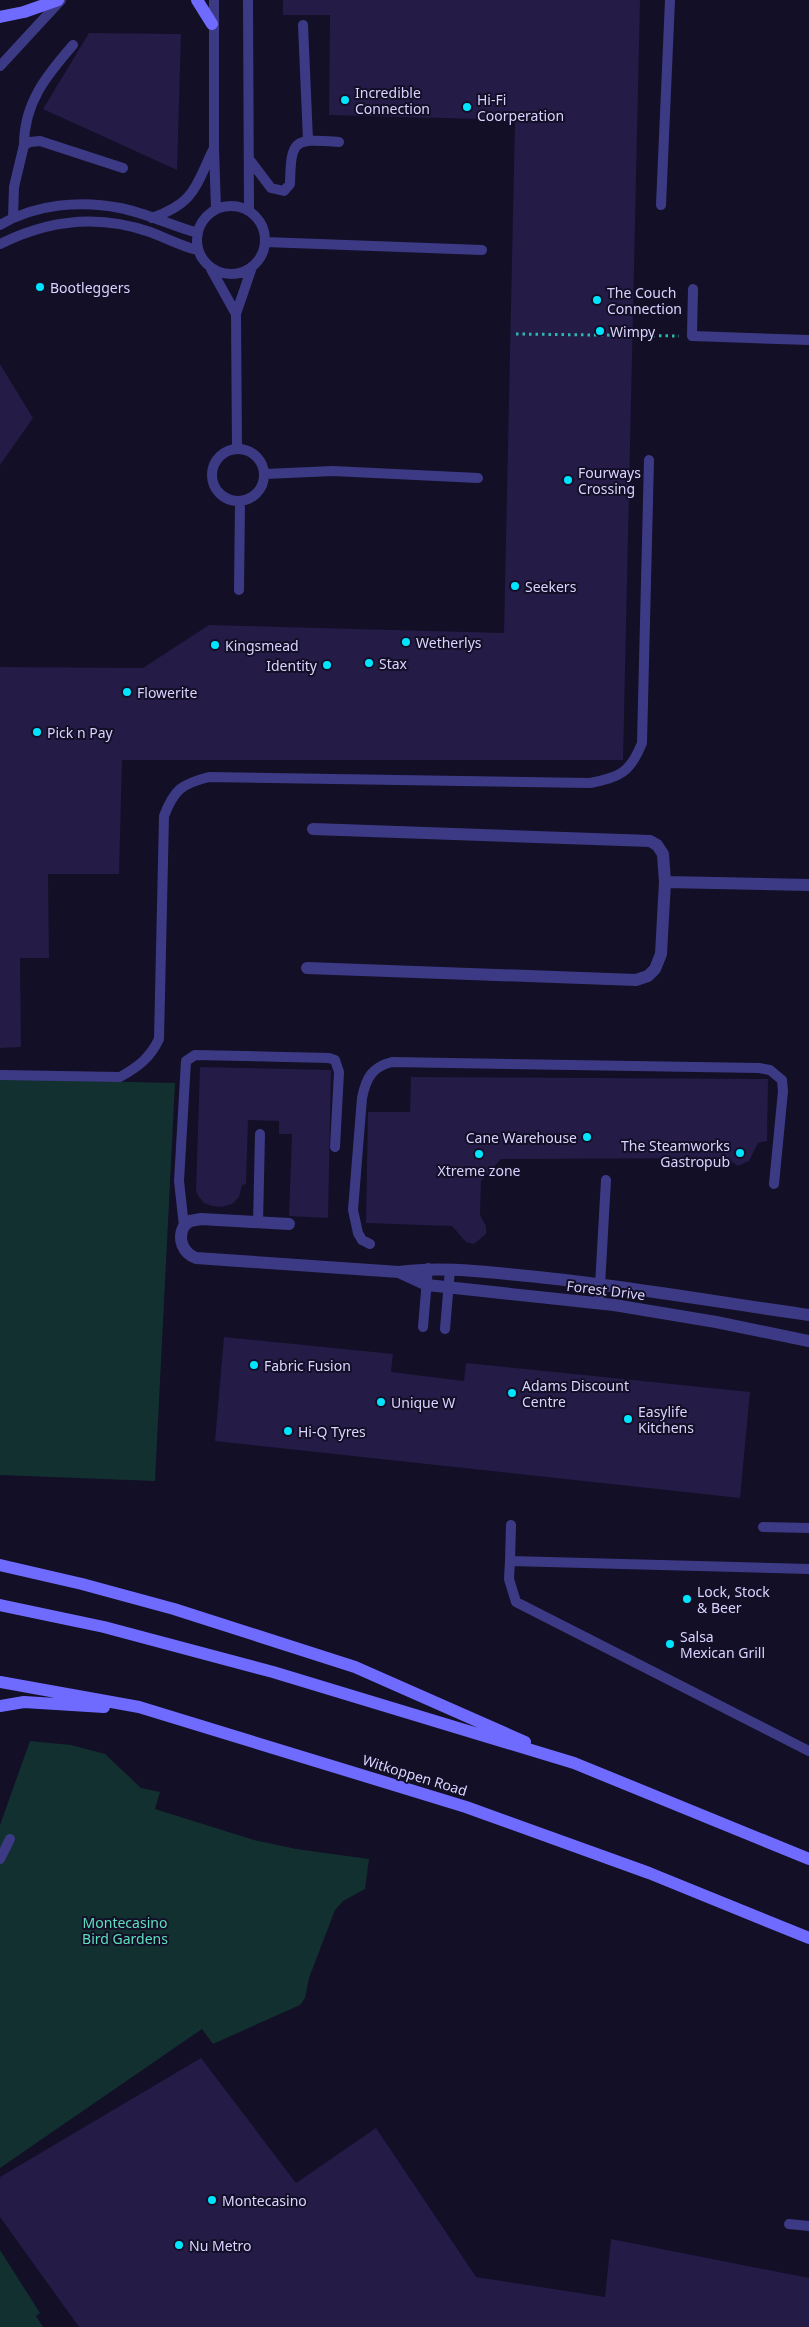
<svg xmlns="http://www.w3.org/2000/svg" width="809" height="2327" font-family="'Noto Sans',sans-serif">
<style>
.green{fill:#12302f}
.building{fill:#241b47}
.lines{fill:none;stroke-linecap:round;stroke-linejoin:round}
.path{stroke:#2fb8b0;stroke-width:3;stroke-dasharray:2.5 4;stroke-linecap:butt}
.lane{stroke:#3d3a85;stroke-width:10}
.street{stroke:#3d3a85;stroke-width:12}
.secondary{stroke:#6f6bff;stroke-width:12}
.poi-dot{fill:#00e5ff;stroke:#130f26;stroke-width:2}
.labels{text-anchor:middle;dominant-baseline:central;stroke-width:4;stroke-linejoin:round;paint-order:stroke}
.poi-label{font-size:14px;fill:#d9d4ff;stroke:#130f26;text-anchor:start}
.street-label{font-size:14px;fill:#d9d4ff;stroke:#130f26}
.park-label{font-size:14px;fill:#5fe0c0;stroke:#130f26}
</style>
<rect width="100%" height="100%" fill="#130f26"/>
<path class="green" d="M0,1079L175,1083L155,1481L0,1475Z
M30,1741L71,1745L105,1754L141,1788L160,1792L155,1809L254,1840L296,1849L369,1859L365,1889L343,1901L335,1910L309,1978L305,1998L300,2005L213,2044L202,2029L0,2168V1825Z
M0,2250L40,2313L36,2316L43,2327H0Z"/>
<path class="building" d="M283,0H640L623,760H122L119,874H48L49,958H20L21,1047L0,1048V667L143,668L209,625L504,633L515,120L329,115L330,15H283Z
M89,33L181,34L177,170L43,109Z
M0,364L33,418L0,465Z
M200,1067L331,1070L328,1218L289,1216L292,1134H279V1121L248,1120L246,1184L242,1185L239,1197L232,1204L222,1207L212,1206L204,1203L199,1197L196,1191Z
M411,1077L768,1079L767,1141L758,1143L749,1161L738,1166L726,1158L501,1159L481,1181L480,1215L486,1226V1234L474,1244L466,1242L452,1226L366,1223L368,1112H410Z
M224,1337L393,1354L391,1372L464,1381L466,1363L750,1392L740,1498L215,1441Z
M201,2058L296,2183L376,2128L476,2277L605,2297L611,2239L809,2278V2327H79L0,2217V2177Z"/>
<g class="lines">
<path class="path" d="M516,334L679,336"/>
<path class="lane" d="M214,0V149L216,209
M248,0L249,211
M303,25L308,140
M0,66L61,0
M24,145C24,103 46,76 73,45
M249,159L271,188L284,191L290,184C291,138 294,139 339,142
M661,205L670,0
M197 240a34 34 0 1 1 68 0a34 34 0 1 1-68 0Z
M13,218L14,187L24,145L30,142L40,141L123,168
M152,218C195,203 195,187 213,150
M0,225C35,204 81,200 120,208C146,213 172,226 198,233
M265,242L482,250
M0,244C48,220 99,214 150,232C166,238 181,246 197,250
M211,269L236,314
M693,289L692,336L809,340
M212 475a26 26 0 1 1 52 0a26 26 0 1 1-52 0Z
M237,449L236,314L252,267
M265,474L333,471L478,478
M239,590L240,502
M0,1075L120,1077C138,1067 150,1058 159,1039L164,816C174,790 181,784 209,777L590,783C620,777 630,773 642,743L649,460
M258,1223L260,1134
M184,1226L179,1181L186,1061L195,1055L329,1058L335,1060L339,1072L335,1147
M370,1244L362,1240L358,1233L353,1210L362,1098C366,1078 372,1067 392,1062L759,1068L770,1070L782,1080L783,1091L774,1184
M599,1303L606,1180
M423,1327L428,1268
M445,1329L450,1269
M763,1527L809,1528
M510,1561L511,1525
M809,1569L510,1561L509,1579L516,1602L809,1751
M0,1859L10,1839
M789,2224L809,2226"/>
<path class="street" d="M665,882L809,885
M307,968L636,980L648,976L655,969L661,954L665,882L663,854L657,845L650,841L313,829
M289,1224L201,1219L190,1221L184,1226C177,1239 183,1253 196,1258L399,1272C442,1266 485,1272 528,1276C622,1285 715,1302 809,1315
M399,1272L427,1285L614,1305L716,1322L809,1341"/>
<path class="secondary" d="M197,0L212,24
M0,17L24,12L58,0
M0,1565L82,1584L174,1609L355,1667L525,1742
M0,1605L104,1627L273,1672L574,1763L809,1859
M0,1682L139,1707L466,1807L649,1873L809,1938
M0,1706L24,1702L104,1707"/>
</g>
<g class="poi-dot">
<circle cx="345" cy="100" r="5"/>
<circle cx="467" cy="107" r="5"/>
<circle cx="40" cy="287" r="5"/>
<circle cx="597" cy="300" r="5"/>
<circle cx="600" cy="331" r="5"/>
<circle cx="568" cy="480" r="5"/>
<circle cx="515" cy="586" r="5"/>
<circle cx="406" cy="642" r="5"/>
<circle cx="215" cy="645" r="5"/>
<circle cx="369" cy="663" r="5"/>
<circle cx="327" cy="665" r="5"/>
<circle cx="127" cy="692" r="5"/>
<circle cx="37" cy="732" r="5"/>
<circle cx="587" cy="1137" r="5"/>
<circle cx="740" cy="1153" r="5"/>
<circle cx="479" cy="1154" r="5"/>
<circle cx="254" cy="1365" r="5"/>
<circle cx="512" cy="1393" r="5"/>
<circle cx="381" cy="1402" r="5"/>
<circle cx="628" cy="1419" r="5"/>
<circle cx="288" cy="1431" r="5"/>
<circle cx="687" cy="1599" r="5"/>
<circle cx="670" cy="1644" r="5"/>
<circle cx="212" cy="2200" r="5"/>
<circle cx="179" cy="2245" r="5"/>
</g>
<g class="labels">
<g class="poi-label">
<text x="355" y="92">Incredible<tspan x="355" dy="16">Connection</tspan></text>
<text x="477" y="99">Hi-Fi<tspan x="477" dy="16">Coorperation</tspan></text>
<text x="50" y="287">Bootleggers</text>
<text x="607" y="292">The Couch<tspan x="607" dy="16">Connection</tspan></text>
<text x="610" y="331">Wimpy</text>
<text x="578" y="472">Fourways<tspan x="578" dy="16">Crossing</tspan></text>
<text x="525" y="586">Seekers</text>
<text x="416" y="642">Wetherlys</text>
<text x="225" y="645">Kingsmead</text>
<text x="379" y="663">Stax</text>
<text x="317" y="665" text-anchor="end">Identity</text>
<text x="137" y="692">Flowerite</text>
<text x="47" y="732">Pick n Pay</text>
<text x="577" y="1137" text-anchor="end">Cane Warehouse</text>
<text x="730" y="1145" text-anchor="end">The Steamworks<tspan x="730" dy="16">Gastropub</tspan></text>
<text x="479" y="1170" text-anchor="middle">Xtreme zone</text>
<text x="264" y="1365">Fabric Fusion</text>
<text x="522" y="1385">Adams Discount<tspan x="522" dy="16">Centre</tspan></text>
<text x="391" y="1402">Unique W</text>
<text x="638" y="1411">Easylife<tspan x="638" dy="16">Kitchens</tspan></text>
<text x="298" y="1431">Hi-Q Tyres</text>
<text x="697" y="1591">Lock, Stock<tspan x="697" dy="16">&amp; Beer</tspan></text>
<text x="680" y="1636">Salsa<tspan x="680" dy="16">Mexican Grill</tspan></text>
<text x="222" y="2200">Montecasino</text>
<text x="189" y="2245">Nu Metro</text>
</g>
<g class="street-label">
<text transform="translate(606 1290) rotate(7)">Forest Drive</text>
<text transform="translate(415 1775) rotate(17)">Witkoppen Road</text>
</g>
<g class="park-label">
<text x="125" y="1922">Montecasino<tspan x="125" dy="16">Bird Gardens</tspan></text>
</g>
</g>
</svg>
